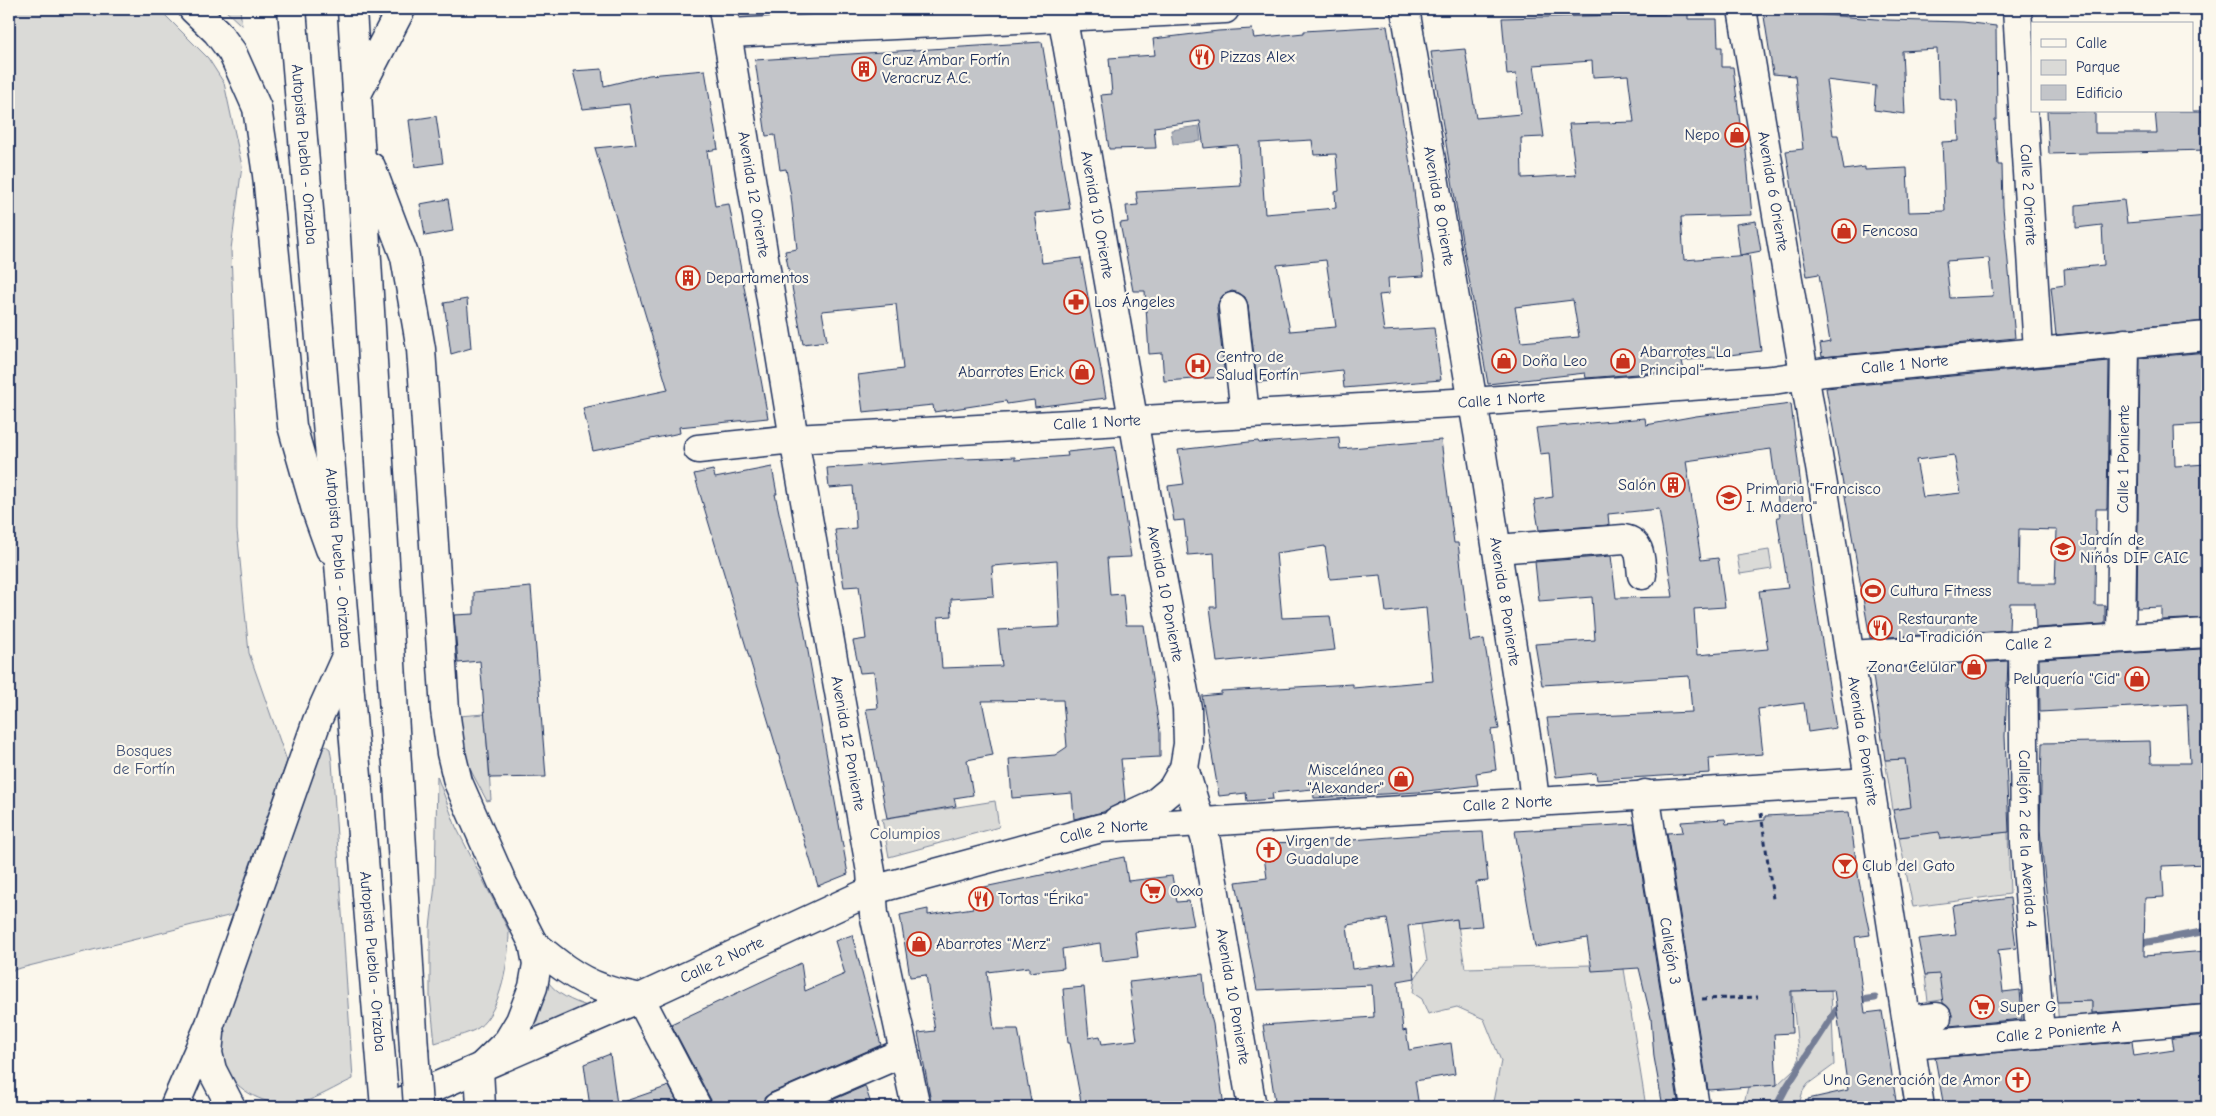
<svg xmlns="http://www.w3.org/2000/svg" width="2216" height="1116" font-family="'Comic Neue',sans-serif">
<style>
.green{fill:#dadad7;stroke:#7a849a}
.water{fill:#afb3bb;stroke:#747e96}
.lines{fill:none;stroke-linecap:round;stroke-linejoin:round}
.stream{stroke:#747e96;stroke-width:7}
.building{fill:#c3c5c9;stroke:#1b2f5e;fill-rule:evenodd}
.minor-casing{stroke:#1b2f5e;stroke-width:31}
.highway-casing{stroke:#1b2f5e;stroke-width:31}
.path{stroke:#1b2f5e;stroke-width:3;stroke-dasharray:5 4;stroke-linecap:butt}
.minor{stroke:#fbf7ec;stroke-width:28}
.highway{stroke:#fbf7ec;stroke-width:28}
.highway-bridge-casing{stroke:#1b2f5e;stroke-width:31;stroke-linecap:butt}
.highway-bridge{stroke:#fbf7ec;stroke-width:28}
.labels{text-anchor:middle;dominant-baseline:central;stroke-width:4.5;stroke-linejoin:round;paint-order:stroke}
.poi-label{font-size:16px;fill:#1b2f5e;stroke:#fbf7ec;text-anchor:start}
.street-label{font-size:16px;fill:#1b2f5e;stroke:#fbf7ec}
.park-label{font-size:16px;fill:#415176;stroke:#fbf7ec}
</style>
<rect width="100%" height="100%" fill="#fbf7ec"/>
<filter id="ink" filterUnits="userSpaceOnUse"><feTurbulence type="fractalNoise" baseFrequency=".02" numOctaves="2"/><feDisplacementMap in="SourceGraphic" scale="10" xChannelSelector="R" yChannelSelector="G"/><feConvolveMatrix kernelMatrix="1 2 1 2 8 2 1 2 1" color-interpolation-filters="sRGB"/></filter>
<g filter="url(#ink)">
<path class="green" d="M9,9H159L208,58L224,83L242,166L231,249L237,429V530L249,653L287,761L232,915L9,971Z
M224,9H240L242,26Z
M1769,550L1772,569L1740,574L1737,555Z
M485,714L491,800L487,801L462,754L458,716Z
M322,743L330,749L332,761L353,1079C337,1086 317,1099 300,1103C274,1109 240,1095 227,1071C221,1059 221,1046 222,1033Z
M1905,759L1934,805L1941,839L2008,832L2010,894L1913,907L1899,837L1926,833L1921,806L1893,810L1885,760Z
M437,776L456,827L509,931C509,958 502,1010 478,1028C469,1034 447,1039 435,1043L430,996V928L435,885Z
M995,801L999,827L889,857L882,819Z
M1457,919L1465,968L1591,965L1624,969L1646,1107H1492L1501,1061L1484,1019L1457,1007L1428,1014L1422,999L1413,993L1415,978L1427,961L1421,924Z
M1962,971L1954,998L1928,1002L1925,975Z
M548,982C558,995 572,1001 587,1006L535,1028Z
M1831,990L1834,1065L1808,1084L1803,1091L1798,1107H1743L1748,1087L1777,1085L1794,1069L1799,1060L1792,991Z
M2092,1001V1021L2059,1025L2057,1002Z"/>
<path class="water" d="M1199,126L1201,141L1173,144L1171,130Z"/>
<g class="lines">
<path class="stream" d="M2137,944L2207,931
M1854,1001L1875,998
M1776,1107L1786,1088L1839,1006L1844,1004"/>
</g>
<path class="building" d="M1763,10L1888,20L1963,22L1996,26L1997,120H1995L1998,165H2002L2003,207L2015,338L1822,357L1820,344L1830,342L1819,274L1807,276L1799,233L1786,151L1803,149L1795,76L1773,74ZM1937,49L1939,98L1957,101L1959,141L1942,142L1945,211L1909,212L1907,168L1865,170V167L1844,170L1838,135H1833L1826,80L1876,86L1874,110L1905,114L1902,51ZM1989,258L1993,296L1950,298L1946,261Z
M1688,11V19H1717L1718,47H1722V67H1733L1741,132H1742L1745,141L1752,215L1681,217L1684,260L1749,255L1761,351L1682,361L1684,370L1662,372L1586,378L1585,373L1488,384L1459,223L1431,52L1465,49L1476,118L1521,114L1516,74L1507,75L1502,18L1665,14V12ZM1592,61L1593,77L1628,75L1634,122L1569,124L1576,175L1522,178L1521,138L1544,137L1534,65ZM1573,300L1579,337L1521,342L1515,307Z
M1387,26L1413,182L1424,276L1388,278L1389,294L1379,295L1384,331L1434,328L1441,380L1344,388L1342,370L1298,375V380L1257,382L1248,305L1245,297L1239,293L1232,291L1223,295L1219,301L1217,308L1225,377L1164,381L1162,353L1149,354L1145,291H1133L1120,223L1128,222L1126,206L1138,205L1136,192L1241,186L1238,145L1204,148L1200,121L1154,127L1156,148L1109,149L1101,95L1112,94L1109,58L1155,55L1153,39L1218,31L1252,29L1254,38L1304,33V31ZM1312,140L1314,155L1336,154L1339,191L1335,192L1336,208L1265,214L1260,143ZM1326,260L1336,327L1290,331L1277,265Z
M1042,42L1070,209L1035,213L1042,263L1081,258L1106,398L1035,407L1034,400L1007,404L1006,401L934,412L933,405L863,412L858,375L903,369L896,304L822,311L827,341L803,344L785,251L797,249L791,196L786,169L780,170L775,135L766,136L755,60Z
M602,69L604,86L649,75L705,70L718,149L707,151L715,206L729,204L768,418L679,427L680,433L593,451L583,408L668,390L595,148L636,144L629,104L583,109L573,71Z
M2047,111H2095V133H2157L2155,111H2207V150L2049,154Z
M436,116L443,163L415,167L409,120Z
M448,199L453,231L425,236L420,204Z
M2124,200L2127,223L2207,216V321L2056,335L2051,287L2065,285L2064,269L2104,265L2102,225L2076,228V205Z
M1756,221L1761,251L1740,255L1736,224Z
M467,299L471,348L451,354L444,303Z
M2207,352V424L2174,426L2175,466L2207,464V618L2162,620V607L2137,608L2140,358Z
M2109,361L2107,509H2096L2095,605H2105V624L2036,628L2035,603H2010L2009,630L1870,638L1826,388ZM1954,455L1961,493L1923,497L1916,460ZM2019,529L2057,530L2055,584H2018Z
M1791,404L1813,586L1836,728L1808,732L1804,703L1758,709L1763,754L1709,758L1710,773L1597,780L1596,773L1556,777L1547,718L1692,712L1689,676L1542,685L1535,644L1595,640L1592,597L1539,601L1535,562L1611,556L1616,598L1673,597L1659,509L1608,514L1609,525L1539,530L1534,500L1553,497L1549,453L1540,454L1536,428L1645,418L1646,425L1696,416ZM1771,449L1780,517H1777L1788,588L1759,591L1768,649L1697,655L1694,609L1725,607L1718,558L1701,560L1686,461Z
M1339,437L1340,449L1441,440L1454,543H1458L1470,641L1484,639L1497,718L1499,729L1491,730L1496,770L1476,773L1478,785L1418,792L1314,798L1313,789L1272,793L1273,799L1247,801L1246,793L1219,796L1202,696L1221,694V691L1353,684V688L1433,681L1426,608L1386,612L1381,575L1330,579L1325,546L1276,553L1282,618L1330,616L1335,650L1217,662L1210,607H1217L1214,553L1188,555L1184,520L1174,521L1168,486L1184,484L1178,450L1258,441L1259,443Z
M1115,447L1131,557L1107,558L1110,595L1123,594L1126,625H1144L1160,733V757L1121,759L1125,800L1103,812L1074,819L1072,793L1012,798L1009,759L1055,755L1067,747L1063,700L982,701L993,755L967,760L973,795L954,798L956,806L887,818L866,709L878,708L874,672L860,673L853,641L866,639L859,586L844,587L835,530L856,528L853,486L829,488L827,468L965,458V459L1015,457V460L1068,456L1067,452ZM1057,561L1060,627L998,630L1002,666L942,668L938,617L952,616L951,599L994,596L992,566Z
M772,467L777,494H775L804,629L848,874L818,886L694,474L713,470L715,478Z
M531,587L546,777L490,778L480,661L458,663L454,615L474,614V592Z
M2201,649L2202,664H2207V864L2162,866L2164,897L2145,898L2144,956L2207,951V1004L2092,1013V1001L2057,1002L2040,829L2042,743L2150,741L2151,763H2190L2187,704L2040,712L2039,659Z
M2008,661L2005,736L2009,832L1941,839L1939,832L1899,837L1893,810L1911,807L1905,759L1885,760L1872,669Z
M1849,812L1859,881L1870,935L1855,937L1865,1013L1882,1011L1897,1107H1809L1808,1099L1848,1090L1834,990L1791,991L1792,1033L1774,1034L1777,1085L1708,1090L1667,833L1683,832L1681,822L1725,819L1726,824L1765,820V816Z
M1634,824L1679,1107H1663L1654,1057L1651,1018L1639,968L1592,971L1587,938L1535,947L1515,831Z
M1483,832L1488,881L1476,882L1482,926L1458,928L1457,919L1408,926L1415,978L1398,981L1403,1031L1406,1030L1409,1050L1451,1043L1455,1074L1415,1081L1419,1107H1276L1263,1025L1374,1017L1372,985L1257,990L1236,882L1267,878L1262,843L1306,842L1352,838V840L1429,834ZM1387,919L1395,964L1352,969L1347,925Z
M1124,857L1128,881L1172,876L1177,902L1189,901L1194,925L1135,932L1138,957L1102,961L1100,943L1062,949L1064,968L1029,972V967L987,972L994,1029H1018L1032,1107H932L918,1033L935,1031L926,975L910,977L900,915L928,909V915L973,908L970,890L1051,873V874L1088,864Z
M2010,898L2016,948L1998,950L2003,992L2020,990L2022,1019L1949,1026L1952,1015L1949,1008L1943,1003L1939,974L1925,975L1918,939L1956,935L1952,906Z
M852,935L881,1045L771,1093L765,1097L762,1103L753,1107H713L711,1100L671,1024L801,963L805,991L845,974L835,941Z
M1203,974L1205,995L1213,1024L1224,1107H1082L1070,1043H1068L1063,989L1084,987L1089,1038L1100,1036L1102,1044L1137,1040L1129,982Z
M2207,1035V1107H1944L1935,1058L2132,1041L2134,1056L2174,1050L2172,1038Z
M610,1054L617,1104L669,1086L680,1107H590L584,1064Z
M865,1086L872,1107H816Z"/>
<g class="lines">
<g class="minor-casing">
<g id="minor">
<path id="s1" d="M723,9L794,439L871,872L874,914L916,1107"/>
<path id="s2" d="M1061,9L1148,504L1187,708L1188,744L1184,768L1172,789L1154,804L1117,821"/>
<path id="s3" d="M1405,9L1482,455L1531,768L1535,801"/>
<path id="s4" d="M1742,9L1824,491L1920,1107"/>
<path id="s5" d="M2017,9L2038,351"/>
<path d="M728,33L1225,9"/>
<path d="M357,94L401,9"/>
<path d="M1233,307L1245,414"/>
<path id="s6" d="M698,449L794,439L1472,402L1773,380L1825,372L2207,336"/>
<path d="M1497,549L1624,539C1642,542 1640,560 1642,575"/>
<path id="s7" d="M2121,637L2125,343"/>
<path id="s8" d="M2023,644L2025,844L2040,1033"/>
<path id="s9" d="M1850,655L2207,633"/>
<path id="s10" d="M1184,768L1206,841L1252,1107"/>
<path id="s11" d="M1645,794L1695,1107"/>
<path d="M640,998L697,1107"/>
<path d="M1907,1020L1937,1017"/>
<path d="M210,1033L208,1053L212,1070L231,1107"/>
<path id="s12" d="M1910,1045L2207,1019"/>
<path d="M174,1107L210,1024L317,721L347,654"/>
<path id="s13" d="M389,1107L640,998L873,890L1101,828L1870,782"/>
<path d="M777,1107L904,1052"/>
</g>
</g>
<g class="highway-casing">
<g id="highway">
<path d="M193,9L217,32L232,52L257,108L267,175L292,426L316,510L330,549"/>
<path id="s14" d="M292,9L385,1107"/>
<path d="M352,9L414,1049"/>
<path d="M371,167L405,257L421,349L445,710L451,753L458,782L502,882L533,943L537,964L533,987L520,1021L508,1041L479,1069L481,1107"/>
<path d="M533,943C554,961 576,979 602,988C614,993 628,995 640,998"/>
</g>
</g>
<path class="path" d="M1761,813L1773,899
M1702,999L1758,997"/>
<use href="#minor" class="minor"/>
<use href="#highway" class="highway"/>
<g class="highway-bridge-casing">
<path id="highway-bridge" d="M414,1049L418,1107"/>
</g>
<use href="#highway-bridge" class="highway-bridge"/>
</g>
</g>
<defs>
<g id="restaurant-ring" transform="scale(1.25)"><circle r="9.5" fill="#fbf7ec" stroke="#c8321e" stroke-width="1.5"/><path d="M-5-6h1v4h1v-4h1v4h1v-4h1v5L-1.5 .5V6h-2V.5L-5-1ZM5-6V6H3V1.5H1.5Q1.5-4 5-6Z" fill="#c8321e"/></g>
<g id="building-ring" transform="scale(1.25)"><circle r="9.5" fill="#fbf7ec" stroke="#c8321e" stroke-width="1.5"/><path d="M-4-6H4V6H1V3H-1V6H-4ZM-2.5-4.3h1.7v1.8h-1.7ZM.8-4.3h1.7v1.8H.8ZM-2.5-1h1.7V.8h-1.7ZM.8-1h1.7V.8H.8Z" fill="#c8321e"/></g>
<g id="shop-ring" transform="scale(1.25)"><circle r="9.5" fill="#fbf7ec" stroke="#c8321e" stroke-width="1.5"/><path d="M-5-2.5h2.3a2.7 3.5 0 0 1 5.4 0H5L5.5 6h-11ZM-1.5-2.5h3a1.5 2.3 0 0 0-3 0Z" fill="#c8321e"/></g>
<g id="pharmacy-ring" transform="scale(1.25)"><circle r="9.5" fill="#fbf7ec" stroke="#c8321e" stroke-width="1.5"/><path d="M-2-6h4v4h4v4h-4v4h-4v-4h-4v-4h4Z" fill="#c8321e"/></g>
<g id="hospital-ring" transform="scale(1.25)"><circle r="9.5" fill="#fbf7ec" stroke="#c8321e" stroke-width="1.5"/><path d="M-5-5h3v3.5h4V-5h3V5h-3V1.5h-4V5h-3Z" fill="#c8321e"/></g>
<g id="school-ring" transform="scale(1.25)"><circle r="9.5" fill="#fbf7ec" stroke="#c8321e" stroke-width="1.5"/><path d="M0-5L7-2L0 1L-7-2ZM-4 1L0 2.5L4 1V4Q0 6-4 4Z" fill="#c8321e"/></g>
<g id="stadium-ring" transform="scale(1.25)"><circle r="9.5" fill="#fbf7ec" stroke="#c8321e" stroke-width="1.5"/><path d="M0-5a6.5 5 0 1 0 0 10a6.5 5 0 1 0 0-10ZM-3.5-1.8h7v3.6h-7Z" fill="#c8321e"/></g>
<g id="church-ring" transform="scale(1.25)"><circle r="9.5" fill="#fbf7ec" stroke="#c8321e" stroke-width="1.5"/><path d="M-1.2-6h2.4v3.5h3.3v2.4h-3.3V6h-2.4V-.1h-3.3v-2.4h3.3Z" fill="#c8321e"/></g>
<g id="bar-ring" transform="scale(1.25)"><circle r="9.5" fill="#fbf7ec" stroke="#c8321e" stroke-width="1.5"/><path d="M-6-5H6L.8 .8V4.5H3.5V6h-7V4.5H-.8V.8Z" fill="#c8321e"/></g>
<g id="supermarket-ring" transform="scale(1.25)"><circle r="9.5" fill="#fbf7ec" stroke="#c8321e" stroke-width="1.5"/><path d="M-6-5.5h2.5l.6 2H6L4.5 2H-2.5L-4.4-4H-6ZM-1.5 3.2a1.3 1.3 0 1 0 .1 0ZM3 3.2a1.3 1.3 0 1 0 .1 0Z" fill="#c8321e"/></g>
</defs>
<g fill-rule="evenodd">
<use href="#restaurant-ring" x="1202" y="57"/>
<use href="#building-ring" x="864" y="69"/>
<use href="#shop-ring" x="1737" y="135"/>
<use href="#shop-ring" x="1844" y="231"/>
<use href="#building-ring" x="688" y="278"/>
<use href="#pharmacy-ring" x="1076" y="302"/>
<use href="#shop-ring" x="1504" y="361"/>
<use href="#shop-ring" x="1623" y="361"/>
<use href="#hospital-ring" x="1198" y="366"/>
<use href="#shop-ring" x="1082" y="372"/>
<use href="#building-ring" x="1673" y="485"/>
<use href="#school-ring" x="1729" y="498"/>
<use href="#school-ring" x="2063" y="549"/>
<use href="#stadium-ring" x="1873" y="591"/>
<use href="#restaurant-ring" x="1880" y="628"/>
<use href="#shop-ring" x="1974" y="667"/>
<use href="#shop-ring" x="2137" y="679"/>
<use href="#shop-ring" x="1401" y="779"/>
<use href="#church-ring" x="1269" y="850"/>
<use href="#bar-ring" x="1845" y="866"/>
<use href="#supermarket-ring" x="1153" y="891"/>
<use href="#restaurant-ring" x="981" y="899"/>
<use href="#shop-ring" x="919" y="944"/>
<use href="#supermarket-ring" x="1982" y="1007"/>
<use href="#church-ring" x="2018" y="1080"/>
</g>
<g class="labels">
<g class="poi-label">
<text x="1220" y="57">Pizzas Alex</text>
<text x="882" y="60">Cruz Ámbar Fortín<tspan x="882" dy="18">Veracruz A.C.</tspan></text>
<text x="1720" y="135" text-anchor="end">Nepo</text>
<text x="1862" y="231">Fencosa</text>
<text x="706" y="278">Departamentos</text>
<text x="1094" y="302">Los Ángeles</text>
<text x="1640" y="352">Abarrotes "La<tspan x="1640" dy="18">Principal"</tspan></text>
<text x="1216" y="357">Centro de<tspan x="1216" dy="18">Salud Fortín</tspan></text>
<text x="1522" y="361">Doña Leo</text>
<text x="1064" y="372" text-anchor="end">Abarrotes Erick</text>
<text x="1656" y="485" text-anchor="end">Salón</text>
<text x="1746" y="489">Primaria "Francisco<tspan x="1746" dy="18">I. Madero"</tspan></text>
<text x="2080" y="540">Jardín de<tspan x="2080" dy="18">Niños DIF CAIC</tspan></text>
<text x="1890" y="591">Cultura Fitness</text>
<text x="1898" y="619">Restaurante<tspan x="1898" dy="18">La Tradición</tspan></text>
<text x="1956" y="667" text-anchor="end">Zona Celular</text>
<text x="2120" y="679" text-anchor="end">Peluquería "Cid"</text>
<text x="1384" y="770" text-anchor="end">Miscelánea<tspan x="1384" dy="18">"Alexander"</tspan></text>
<text x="1286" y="841">Virgen de<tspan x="1286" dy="18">Guadalupe</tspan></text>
<text x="1862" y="866">Club del Gato</text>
<text x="1170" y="891">Oxxo</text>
<text x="998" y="899">Tortas "Érika"</text>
<text x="936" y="944">Abarrotes "Merz"</text>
<text x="2000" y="1007">Super G</text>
<text x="2000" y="1080" text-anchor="end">Una Generación de Amor</text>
</g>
<g class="street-label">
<text stroke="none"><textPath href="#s14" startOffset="146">Autopista Puebla - Orizaba</textPath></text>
<text stroke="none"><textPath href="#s4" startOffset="185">Avenida 6 Oriente</textPath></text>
<text stroke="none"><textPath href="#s1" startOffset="188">Avenida 12 Oriente</textPath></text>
<text stroke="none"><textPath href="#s5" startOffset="186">Calle 2 Oriente</textPath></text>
<text stroke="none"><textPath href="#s3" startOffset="200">Avenida 8 Oriente</textPath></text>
<text stroke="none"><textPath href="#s2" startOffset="209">Avenida 10 Oriente</textPath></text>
<text stroke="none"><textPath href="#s6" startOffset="1210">Calle 1 Norte</textPath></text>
<text stroke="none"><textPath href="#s6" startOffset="805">Calle 1 Norte</textPath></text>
<text stroke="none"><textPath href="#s6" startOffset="400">Calle 1 Norte</textPath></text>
<text stroke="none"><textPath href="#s7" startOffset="178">Calle 1 Poniente</textPath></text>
<text stroke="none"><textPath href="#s14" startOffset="551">Autopista Puebla - Orizaba</textPath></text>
<text stroke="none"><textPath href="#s2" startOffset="594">Avenida 10 Poniente</textPath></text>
<text stroke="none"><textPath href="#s3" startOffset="601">Avenida 8 Poniente</textPath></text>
<text stroke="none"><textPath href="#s9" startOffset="179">Calle 2</textPath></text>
<text stroke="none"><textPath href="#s4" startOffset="742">Avenida 6 Poniente</textPath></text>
<text stroke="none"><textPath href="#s1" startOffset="745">Avenida 12 Poniente</textPath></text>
<text stroke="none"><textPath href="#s13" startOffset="1174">Calle 2 Norte</textPath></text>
<text stroke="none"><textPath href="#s13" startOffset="769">Calle 2 Norte</textPath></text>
<text stroke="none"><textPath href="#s8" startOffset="195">Callejón 2 de la Avenida 4</textPath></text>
<text stroke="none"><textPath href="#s11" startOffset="159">Callejón 3</textPath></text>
<text stroke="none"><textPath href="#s13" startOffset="364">Calle 2 Norte</textPath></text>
<text stroke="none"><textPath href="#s14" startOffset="956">Autopista Puebla - Orizaba</textPath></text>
<text stroke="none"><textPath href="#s10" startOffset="234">Avenida 10 Poniente</textPath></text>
<text stroke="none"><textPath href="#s12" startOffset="149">Calle 2 Poniente A</textPath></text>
</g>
<g class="park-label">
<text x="144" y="751">Bosques<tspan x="144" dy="18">de Fortín</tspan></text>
<text x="905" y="834">Columpios</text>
</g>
</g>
<rect width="2216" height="1116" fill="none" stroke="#fbf7ec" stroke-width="30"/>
<rect x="15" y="15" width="2186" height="1086" fill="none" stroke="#1b2f5e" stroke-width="2" filter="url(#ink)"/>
<rect x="2031" y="22" width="162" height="90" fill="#fbf7ec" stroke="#a1a7b3"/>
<rect x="2041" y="39" width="25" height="8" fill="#fbf7ec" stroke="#a1a7b3"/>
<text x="2076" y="48" font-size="15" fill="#1b2f5e">Calle</text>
<rect x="2041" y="60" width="25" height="15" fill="#dadad7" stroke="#a1a7b3"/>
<text x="2076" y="72" font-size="15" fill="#1b2f5e">Parque</text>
<rect x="2041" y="85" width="25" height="15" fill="#c3c5c9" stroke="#a1a7b3"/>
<text x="2076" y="98" font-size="15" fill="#1b2f5e">Edificio</text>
</svg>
